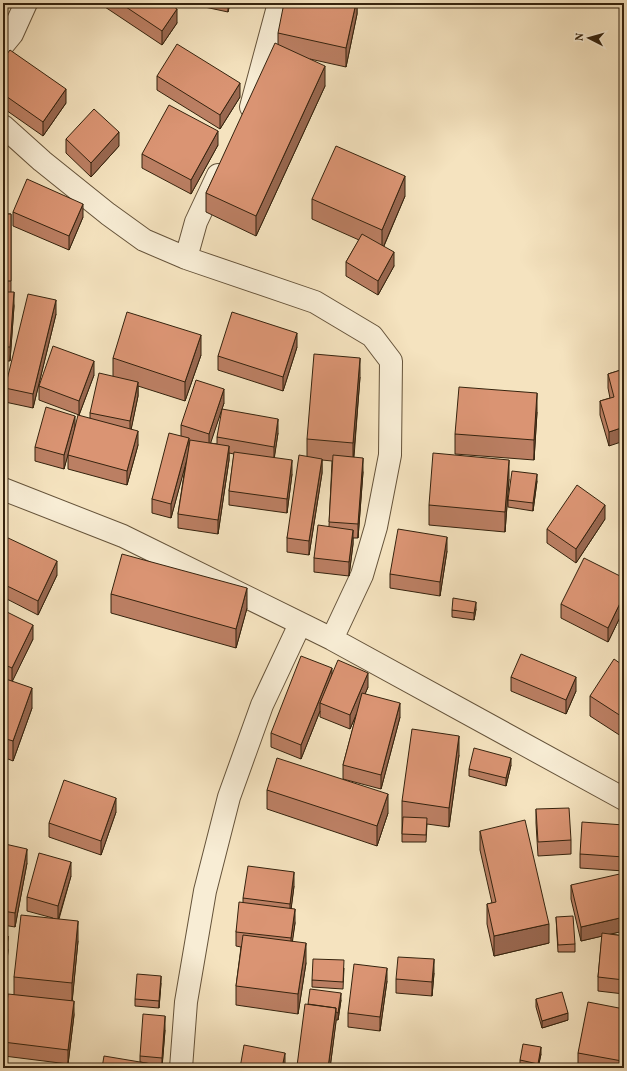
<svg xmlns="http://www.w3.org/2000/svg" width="627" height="1071" font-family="Vollkorn,serif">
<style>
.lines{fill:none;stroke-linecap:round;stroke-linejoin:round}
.minor-casing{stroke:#65533a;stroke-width:24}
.minor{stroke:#f8edd5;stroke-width:22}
.wall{fill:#bb7f63;stroke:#35230e}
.shaded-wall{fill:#996850;stroke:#35230e}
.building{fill:#da9473;stroke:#35230e}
</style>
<rect width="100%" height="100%" fill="#f5e3bf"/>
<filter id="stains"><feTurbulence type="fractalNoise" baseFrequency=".005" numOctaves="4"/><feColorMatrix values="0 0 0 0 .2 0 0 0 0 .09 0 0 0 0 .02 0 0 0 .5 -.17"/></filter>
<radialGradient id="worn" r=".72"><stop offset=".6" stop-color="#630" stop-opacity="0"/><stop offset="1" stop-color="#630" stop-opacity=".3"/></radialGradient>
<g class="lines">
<g class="minor-casing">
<path id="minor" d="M3,45L12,34L26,3
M251,107L279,3
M3,126L42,161L108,214L144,240L186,258L315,302L372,336L391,361L390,455L376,527L362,575L332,639
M186,258L196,222L218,175
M3,489L123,536L332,639L624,799
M181,1068L186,1002L205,891L229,797L262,705L300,624"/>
</g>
<use href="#minor" class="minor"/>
</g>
<path class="wall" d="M102,3H168L177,23L162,45L102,5Z
M186,3H230L228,12Z
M357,3V14L346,67L310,59L325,86L256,236L206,212V193L278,45V33Z
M3,59L66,103L43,136L3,108Z
M157,76L240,97L220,129L157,90Z
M66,139L119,146L91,177L66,153Z
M218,145L191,194L142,168V154Z
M405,196L384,246L394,266L378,295L346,276V262L359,240L312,219V199Z
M13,212L83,217L69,250L13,226Z
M3,214H11V292L14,306L10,361H3Z
M56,314L33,408L5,402V388Z
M297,347L283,391L218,370V356Z
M201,355L185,401L138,386V396L131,429L138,445L127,485L68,469V455L70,445L64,469L35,461V447L75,429L90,418V413L113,376V358Z
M624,369L609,446L600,415V401L610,398L608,388V374Z
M94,375L79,415L39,400V386Z
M360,377L354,457L363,472L358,538H353V544L349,576L314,572V558L329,526L332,461L322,460V473L309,555L287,552V538L307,457V439Z
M224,403L210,443L217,444V437L278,433L274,458L292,474L287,513L229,505V491L234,454L229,453V460L218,534L178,528V514L186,461L171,518L152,513V499L181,436V425Z
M537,412L534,460L455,454V434Z
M509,479L505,532L429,525V505Z
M537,481L533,511L508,507V500Z
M605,519L576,563L547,543V529Z
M3,543L57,575L38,615L3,597Z
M447,551L440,596L390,588V574Z
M624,578V609L608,642L561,618V604Z
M111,594L247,608L236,648L111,613Z
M476,609L474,620L452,617V610Z
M3,610L33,639L12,681L32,708L13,761L3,757Z
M624,650V738L590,716V696L621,664V656Z
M332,675L368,687L365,694L400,717L381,789L343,779V765L357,713L350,729L320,717V711L301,759L271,747V733Z
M511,677L576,691L566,714L511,691Z
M459,755L449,827L427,824L426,842H402V801Z
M511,765L506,786L469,776V769Z
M267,790L388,813L377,846L267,809Z
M536,809L571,840V854L538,856L536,823Z
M116,812L101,855L49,837V823Z
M624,825V871L580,868V854Z
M480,831L549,943L494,956L487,924V904L492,903L480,850Z
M3,854L27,863L15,927L3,925Z
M71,876L59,919L78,941L72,1001L74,1015L68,1064L4,1056L3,1068V1037L14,994V977L53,918L27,911V897Z
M571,885L624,931L610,934L624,936V994L598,991V977L602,936L581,941L571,899Z
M294,886L291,908L295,923L292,941L306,963L298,1014L236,1005V986L241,947L236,946V932L243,903V898Z
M556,917L575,944V952H558Z
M3,936L8,950L4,997H3Z
M344,968L343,989L312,987V980Z
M434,973L432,996L396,993V979Z
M387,981L380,1031L348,1027V1013Z
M161,983L159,1008L135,1006V999Z
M536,999L568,1020L542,1028L536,1007Z
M341,1000L338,1020H336L330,1068H297L308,1004Z
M624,1009V1068H586L578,1067V1053Z
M165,1030L162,1066L140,1062V1056Z
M541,1054L538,1068H524L520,1067V1060Z"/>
<path class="shaded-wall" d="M228,3H230L228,12Z
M356,3H357V14L346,67V48Z
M177,9V23L162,45V31Z
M325,66V86L256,236V216Z
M240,83V97L220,129V115Z
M66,89V103L43,136V122Z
M218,131V145L191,194V180Z
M119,132V146L91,177V163Z
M405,176V196L382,250V230Z
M83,204V217L69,250V236Z
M394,252V266L378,295V281Z
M14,292V306L10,361V347Z
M56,300V314L33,408V394Z
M297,333V347L283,391V377Z
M201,335V355L185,401V382Z
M360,358V377L353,463V443Z
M94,361V375L79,415V401Z
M138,382V396L130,435V421Z
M224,389V403L209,448V434Z
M537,393V412L534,460V440Z
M75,416V430L64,469V455Z
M278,419V433L274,460V447Z
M624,427V441L609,446V432Z
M138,431V445L127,485V471Z
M189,438V452L171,518V504Z
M229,446V460L218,534V520Z
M363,458V472L358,538V524Z
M322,459V473L309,555V541Z
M292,460V474L287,513V499Z
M509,460V479L505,532V512Z
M537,474V481L533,511V503Z
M605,505V519L576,563V549Z
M353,530V544L349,576V562Z
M447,537V551L440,596V582Z
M57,561V575L38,615V601Z
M247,588V608L236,648V629Z
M624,595V609L608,642V628Z
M476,602V609L474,620V613Z
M33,625V639L12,682V668Z
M332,668V682L320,703V711L301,759V745Z
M368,673V687L350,729V715Z
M576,677V691L566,714V700Z
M32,688V708L13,761V741Z
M400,703V717L381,789V775Z
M459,736V755L449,827V808Z
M511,758V765L506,786V778Z
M388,794V813L377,846V826Z
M116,798V812L101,855V841Z
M27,849V863L15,927V913Z
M71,862V876L58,920V906Z
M294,872V886L290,918V904Z
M295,909V923L291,952V938Z
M624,917V931L581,941V927Z
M78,921V941L72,1003V983Z
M549,924V943L494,956V936Z
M8,936V950L4,997V983Z
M306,943V963L298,1014V994Z
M434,959V973L432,996V982Z
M387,968V981L380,1031V1017Z
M161,976V983L159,1008V1001Z
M341,993V1000L338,1020V1013Z
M74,1001V1015L68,1064V1050Z
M336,1008V1022L330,1068H328Z
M568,1013V1020L542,1028V1021Z
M165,1016V1030L162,1068V1058Z
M541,1047V1054L538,1068V1064Z
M624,1052V1068H622V1061Z
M285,1053V1068H282Z"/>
<path class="building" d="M120,3H168L177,9L162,31Z
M284,3H356L346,48L278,33Z
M275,43L325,66L256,216L206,193Z
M177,44L240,83L220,115L157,76Z
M10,50L66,89L43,122L3,94V59Z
M169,105L218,131L191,180L142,154Z
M94,109L119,132L91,163L66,139Z
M336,146L405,176L382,230L312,199Z
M27,179L83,204L69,236L13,212Z
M3,214H11V281H3Z
M362,234L394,252L378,281L346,262Z
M3,292H14L10,347H3Z
M28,294L56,300L33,394L5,388Z
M127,312L201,335L185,382L113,358Z
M232,312L297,333L283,377L218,356Z
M53,346L94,361L79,401L39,386Z
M314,354L360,358L353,443L307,439Z
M624,369V427L609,432L600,401L614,397L608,374Z
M99,373L138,382L130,421L90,413Z
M196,380L224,389L209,434L181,425Z
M459,387L537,393L534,440L455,434Z
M46,407L75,416L64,455L35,447Z
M222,409L278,419L274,447L217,437Z
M78,415L138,431L127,471L68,455Z
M169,433L189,438L171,504L152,499Z
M190,440L229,446L218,520L178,514Z
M234,452L292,460L287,499L229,491Z
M433,453L509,460L505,512L429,505Z
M299,455L322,459L309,541L287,538Z
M333,455L363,458L358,524L329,522Z
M512,471L537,474L533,503L508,500Z
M577,485L605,505L576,549L547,529Z
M318,525L353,530L349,562L314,558Z
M398,529L447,537L440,582L390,574Z
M6,537L57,561L38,601L3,584V543Z
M122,554L247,588L236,629L111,594Z
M584,558L624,578V595L608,628L561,604Z
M453,598L476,602L474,613L452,610Z
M3,610L33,625L12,668L3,664Z
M624,650V657L621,656Z
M521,654L576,677L566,700L511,677Z
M301,656L332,668L301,745L271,733Z
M614,659L624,666V718L590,696Z
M338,660L368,673L350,715L320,703Z
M3,678L32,688L13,741L3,738Z
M362,693L400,703L381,775L343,765Z
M412,729L459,736L449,808L402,801Z
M474,748L511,758L506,778L469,769Z
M277,758L388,794L377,826L267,790Z
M64,780L116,798L101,841L49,823Z
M569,808L571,840L538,842L536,809Z
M403,817L427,818L426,835L402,834Z
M525,820L549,924L494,936L487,904L496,902L480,831Z
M582,822L624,825V857L580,854Z
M5,844L27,849L15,913L3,911V854Z
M39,853L71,862L58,906L27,897Z
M248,866L294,872L290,904L243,898Z
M624,873V917L581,927L571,885Z
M239,902L295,909L291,938L236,932Z
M21,915L78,921L72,983L14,977Z
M573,916L575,944L558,945L556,917Z
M602,933L624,936V980L598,977Z
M243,935L306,943L298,994L236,986Z
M3,936H8L4,983H3Z
M398,957L434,959L432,982L396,979Z
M313,959L344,960L343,982L312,980Z
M354,964L387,968L380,1017L348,1013Z
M137,974L161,976L159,1001L135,999Z
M310,989L341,993L338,1013L336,1012V1008L308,1004Z
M562,992L568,1013L542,1021L536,999Z
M8,994L74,1001L68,1050L3,1042V1037Z
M588,1002L624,1009V1052L622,1061L578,1053Z
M305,1004L336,1008L328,1068H312L297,1066Z
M143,1014L165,1016L162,1058L140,1056Z
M523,1044L541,1047L538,1064L520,1060Z
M244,1045L285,1053L282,1068H240Z
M3,1053H4L3,1066Z
M104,1056L164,1066V1068H102Z"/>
<rect width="627" height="1071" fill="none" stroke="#f5e3bf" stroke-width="16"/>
<rect x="4" y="4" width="619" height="1063" fill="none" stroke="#35230e" stroke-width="2"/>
<rect x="8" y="8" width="611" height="1055" fill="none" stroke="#35230e"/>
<g transform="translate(589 38) rotate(276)" stroke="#f8edd5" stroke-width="3" paint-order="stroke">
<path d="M0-3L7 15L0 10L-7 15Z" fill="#35230e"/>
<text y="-6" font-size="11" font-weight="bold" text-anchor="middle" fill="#35230e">N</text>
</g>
<rect width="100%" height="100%" filter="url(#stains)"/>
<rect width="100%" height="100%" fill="url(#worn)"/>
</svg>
